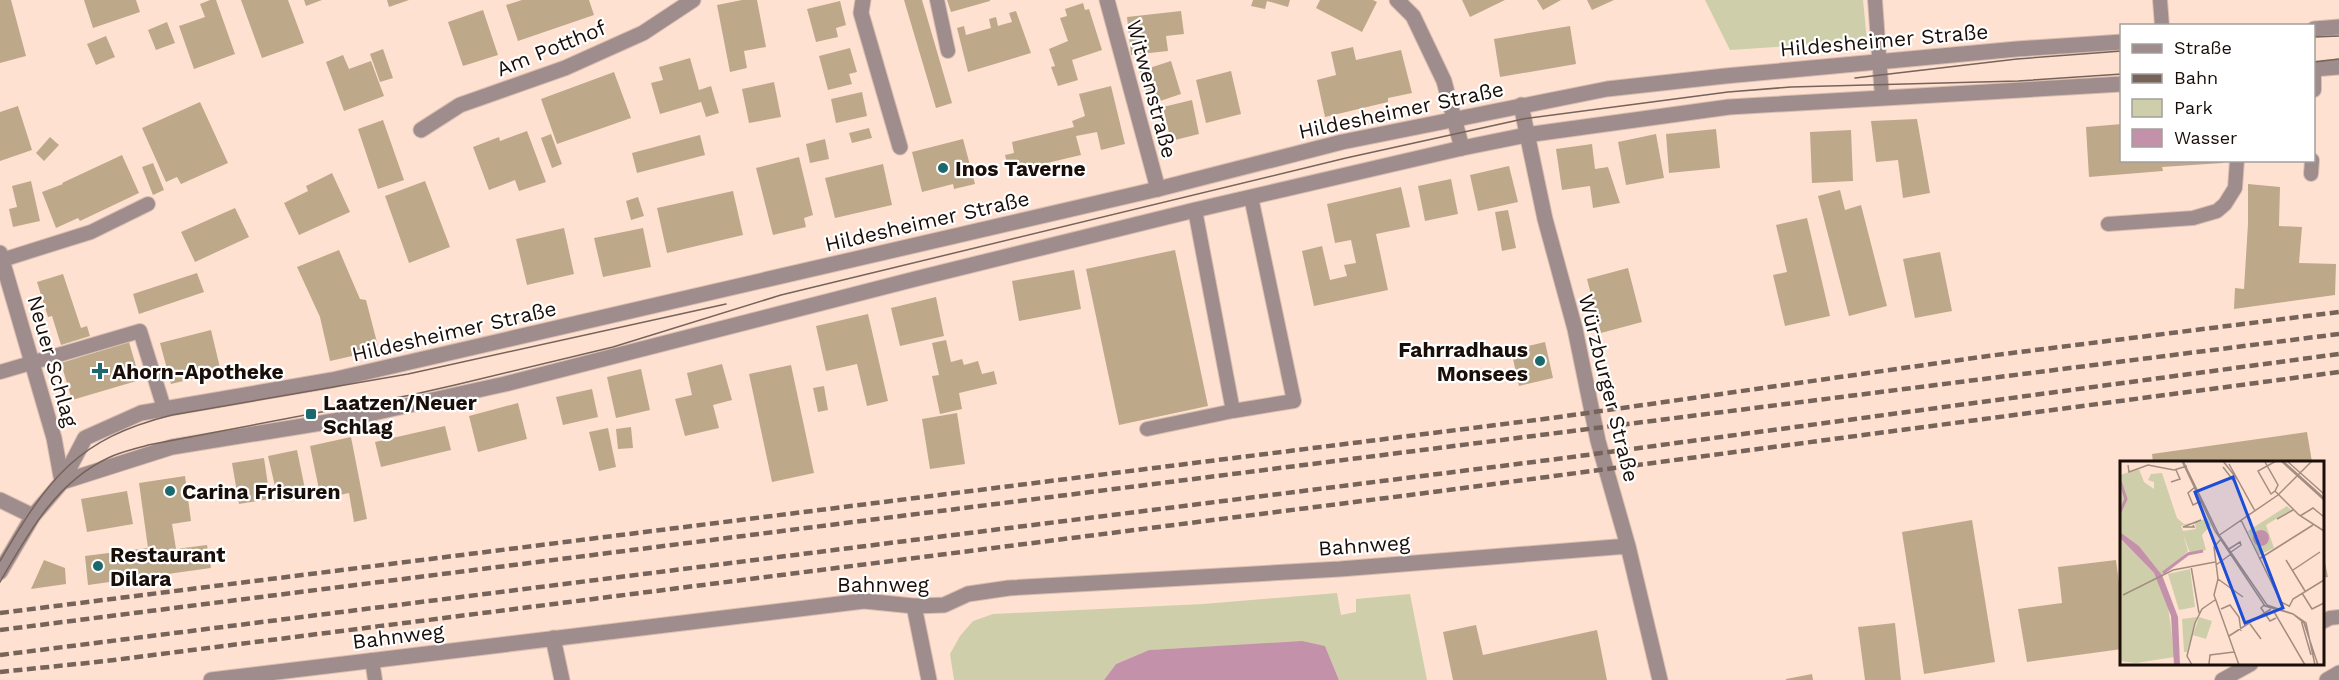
<svg xmlns="http://www.w3.org/2000/svg" width="2339" height="680" font-family="'Work Sans',sans-serif">
<style>
.green{fill:#cecfaa}
.water{fill:#c392aa}
.building{fill:#bda98a}
.lines{fill:none;stroke-linecap:round;stroke-linejoin:round}
.service-casing{stroke:#dabfb1;stroke-width:16}
.minor-casing{stroke:#dabfb1;stroke-width:17}
.tertiary-casing{stroke:#dabfb1;stroke-width:17}
.service{stroke:#9f8d8d;stroke-width:14}
.minor{stroke:#9f8d8d;stroke-width:15}
.tertiary{stroke:#9f8d8d;stroke-width:15}
.tram{stroke:#766359;stroke-width:1.5}
.rail{stroke:#766359;stroke-width:4.5;stroke-dasharray:9 4.5;stroke-linecap:butt}
.poi-dot{fill:#1b696c;stroke:#fff;stroke-width:2}
.labels{text-anchor:middle;dominant-baseline:central;stroke-width:4.5;stroke-linejoin:round;paint-order:stroke}
.street-label{font-size:21px;fill:#1a0e08;stroke:#fff}
.poi-label{font-size:21px;font-weight:bold;fill:#1a0e08;stroke:#fff;text-anchor:start}
.inset-river{fill:none;stroke:#c392aa;stroke-width:3}
.inset-road{fill:none;stroke:#a38d81;stroke-width:1.5}
.view{fill:#1d4ed8;fill-opacity:0.15;stroke:#1d4ed8;stroke-width:3}
.inset-edge{fill:none;stroke:#1a0e08;stroke-width:3}
</style>
<rect width="100%" height="100%" fill="#ffe1d1"/>
<path class="green" d="M1705,0H1863L1867,41L1730,50Z
M1337,593L1341,615L1356,612V599L1410,594L1427,680H1339L1325,646L1302,642L1149,650L1116,664L1104,680H954L950,654L960,636L973,621L993,614L1203,604Z"/>
<path class="water" d="M1302,641L1325,646L1339,680H1104L1116,664L1149,650Z"/>
<path class="building" d="M0,0H11L26,56L0,63Z
M84,0H136L140,12L93,28Z
M210,0H216L235,54L194,69L179,26L205,17L200,4Z
M241,0H288L304,43L262,58Z
M304,0H322L306,6Z
M387,0H409L389,7Z
M522,0H589L594,15L518,41L506,5Z
M742,0H757L766,47L744,51L747,68L730,72L717,5Z
M904,0H922L952,103L936,108Z
M947,0H990V1L951,12Z
M1253,0H1290L1288,7L1267,1L1265,9L1251,6Z
M1320,0H1373L1377,2L1362,32L1316,8Z
M1462,0H1505L1470,17Z
M1537,0H1561L1543,10Z
M1587,0H1614L1592,10Z
M840,1L846,25L836,28L838,37L816,42L807,9Z
M1083,3L1085,10L1089,9L1102,50L1072,60L1078,80L1058,86L1051,67L1055,66L1049,49L1068,41L1060,18L1067,16L1065,9Z
M483,10L498,55L463,66L448,22Z
M1016,11L1031,53L968,72L957,28L964,26L966,35L980,31L991,28L989,19L996,17L998,26L1001,25L1012,22L1009,13Z
M1181,11L1184,34L1166,36L1168,51L1131,55L1127,17Z
M167,22L175,43L156,50L148,30Z
M1570,26L1576,64L1500,77L1494,39Z
M106,36L115,57L96,65L87,44Z
M1353,47L1356,60L1401,50L1412,93L1388,98V102L1325,117L1317,80L1336,75L1331,52Z
M850,48L857,72L849,74L852,84L828,90L819,56Z
M383,49L393,78L380,82L370,54Z
M343,55L349,69L371,61L384,96L344,111L326,62Z
M690,58L699,90L711,86L719,113L706,117L701,102L660,114L651,83L663,80L659,67Z
M1171,61L1181,94L1151,104L1140,71Z
M1231,71L1241,114L1206,123L1196,80Z
M614,72L631,118L557,144L541,99Z
M774,82L781,117L749,123L742,89Z
M1111,86L1125,144L1101,150L1097,132L1076,136L1081,155L1009,172L1005,155L1014,153L1012,142L1074,127L1072,121L1085,116L1079,94Z
M862,92L867,116L836,123L831,99Z
M1192,100L1199,134L1171,141L1163,107Z
M200,102L228,163L181,184L177,177L166,182L142,128Z
M18,106L32,150L0,161V112Z
M1917,119L1930,193L1903,198L1898,160L1876,162L1871,121Z
M383,120L404,180L378,189L358,129Z
M2122,124V160H2222L2223,163L2162,167L2163,171L2089,177L2086,127Z
M869,128L872,138L852,143L849,133Z
M1716,129L1720,168L1669,173L1666,134Z
M1851,130L1853,181L1812,183L1810,132Z
M527,131L546,182L519,191L515,180L489,190L473,147L499,137L500,141Z
M551,134L562,164L552,168L541,138Z
M1656,134L1664,178L1626,185L1618,142Z
M700,135L705,155L637,173L632,153Z
M50,137L59,145L44,161L36,153Z
M825,139L829,159L810,163L806,144Z
M963,139L975,184L954,189L953,184L922,192L912,152Z
M1592,144L1595,169L1608,167L1620,203L1593,208L1590,186L1562,190L1556,149Z
M122,155L139,193L80,221L78,218L56,228L42,192L63,184L62,183Z
M799,157L813,215L804,218L806,227L773,235L756,168Z
M153,163L164,190L153,195L142,167Z
M883,164L892,205L835,218L825,178Z
M1509,166L1518,202L1478,211L1470,175Z
M332,173L350,212L299,235L284,203L308,191L306,186Z
M1451,179L1458,214L1425,221L1418,186Z
M31,181L40,221L13,227L9,209L17,207L12,186Z
M425,181L450,247L409,263L385,196Z
M2248,184L2280,187L2279,226L2302,227L2299,263L2336,264L2335,295L2234,309L2235,288L2244,289L2248,224Z
M1401,187L1410,227L1376,234L1388,290L1314,306L1302,251L1322,246L1330,280L1347,276L1344,265L1356,263L1351,240L1335,243L1327,204Z
M1840,190L1845,210L1861,205L1887,306L1849,316L1818,196Z
M733,191L743,235L667,253L657,208Z
M638,197L644,216L631,220L626,201Z
M235,208L249,237L195,262L181,232Z
M1508,210L1516,248L1502,251L1495,212Z
M1807,218L1830,316L1785,326L1773,275L1787,272L1776,225Z
M564,228L574,274L527,285L516,239Z
M643,228L651,267L603,277L594,238Z
M339,250L360,299L366,300L379,350L330,361L320,317L297,267Z
M1175,250L1208,406L1119,425L1086,269Z
M1940,252L1952,311L1915,318L1903,259Z
M1628,268L1642,322L1601,333L1587,279Z
M1074,270L1081,309L1019,321L1012,281Z
M197,273L204,292L139,314L133,294Z
M63,274L81,328L87,326L90,336L61,345L52,316L48,317L37,282Z
M936,297L944,336L900,346L891,308Z
M868,314L888,401L867,406L857,364L826,371L816,326Z
M211,330L221,372L171,384L160,343Z
M946,340L951,362L962,359L964,365L978,361L982,374L994,371L997,384L959,393L962,409L940,414L932,376L939,375L932,343Z
M129,342L140,380L72,400L61,363Z
M1545,342L1553,378L1519,386L1511,350Z
M722,364L732,400L713,405L719,428L685,436L675,399L692,395L687,373Z
M791,365L814,473L772,482L749,374Z
M641,369L650,410L616,418L607,377Z
M824,386L828,410L818,412L813,388Z
M592,389L598,417L563,425L556,397Z
M518,403L527,439L478,452L469,416Z
M957,413L965,464L930,469L922,419Z
M445,426L451,450L381,467L375,442Z
M631,427L633,448L618,449L616,429Z
M608,428L616,467L599,471L589,432Z
M2307,432L2312,462H2153L2152,454Z
M351,437L367,519L354,522L349,493L321,499L310,446Z
M297,450L305,489L277,495L268,456Z
M264,458L270,499L239,504L232,463Z
M185,476L191,521L172,524L176,549L207,545L211,568L88,585L85,556L148,548L139,483Z
M127,491L133,524L87,532L81,499Z
M1972,520L1995,662L1924,674L1902,532Z
M2322,548L2328,577L2322,578Z
M44,560L65,568L66,584L31,589Z
M2116,560L2122,605V649L2027,662L2018,609L2062,603L2058,567Z
M1895,623L1901,680H1865L1858,627Z
M1476,625L1483,655L1597,630L1607,680H1453L1443,632Z
M1812,674L1813,680H1786V679Z"/>
<g class="lines">
<g class="service-casing">
<path id="service" d="M937,0L948,51
M1875,0L1882,97
M2160,0L2162,26
M2314,90V69
M2311,174L2312,160
M1195,210L1233,411L1294,401L1251,197
M2108,224L2193,218L2217,211L2225,204L2235,188L2237,160
M2,260L91,232L148,204
M0,372L140,331L164,408
M1147,429L1233,411
M2322,622L2330,618L2339,617
M372,660L375,680
M2222,680L2251,664"/>
</g>
<g class="minor-casing">
<path id="minor" d="M863,0L861,13L900,147
M1107,0L1158,189
M1397,0L1413,16L1444,81L1462,148
M1521,105L1545,219L1575,329L1598,441L1628,546L1660,680
M421,130L460,105L565,68L643,33L693,0
M0,253L54,438L62,482
M0,500L33,516
M914,606L929,680
M553,638L562,680
M211,680L864,601L914,606L944,605L968,594L1009,588L1340,569L1628,546
M2327,680L2339,673"/>
</g>
<g class="tertiary-casing">
<path id="tertiary" d="M2314,29L2339,27
M2314,69L2339,67
M62,482L172,447L346,419L505,384L919,278L1195,210L1462,148L1526,135L1729,107L2122,84
M0,572L33,516L62,482L85,438L141,413L332,380L1158,189L1342,142L1607,89L1725,76L2017,49L2122,42"/>
</g>
<use href="#service" class="service"/>
<use href="#minor" class="minor"/>
<use href="#tertiary" class="tertiary"/>
<path class="tram" d="M2314,37L2339,36
M2314,62L2339,59
M1855,78L2017,59L2122,51
M0,561C48,479 76,439 172,415L408,374L726,304
M0,582C28,534 55,483 108,458C120,452 135,449 148,445L411,395L455,385L613,347L781,295L1346,158L1523,119L1728,92L1791,87L2018,81L2122,74"/>
<path class="rail" d="M0,613L1552,418L1988,356L2339,312
M0,630L2339,334
M0,655L1557,459L2339,354
M0,672L106,661L1441,491L2339,372"/>
</g>
<g class="poi-dot">
<circle cx="943" cy="168" r="6"/>
<circle cx="1540" cy="361" r="6"/>
<path d="M97 362h6v6h6v6h-6v6h-6v-6h-6v-6h6z"/>
<rect x="305" y="408" width="12" height="12" rx="3"/>
<circle cx="170" cy="491" r="6"/>
<circle cx="98" cy="566" r="6"/>
</g>
<g class="labels">
<g class="street-label">
<text transform="translate(1884 40) rotate(-5)">Hildesheimer Straße</text>
<text transform="translate(551 48) rotate(-22)">Am Potthof</text>
<text transform="translate(1152 89) rotate(75)">Witwenstraße</text>
<text transform="translate(1401 110) rotate(-12)">Hildesheimer Straße</text>
<text transform="translate(927 221) rotate(-13)">Hildesheimer Straße</text>
<text transform="translate(454 331) rotate(-13)">Hildesheimer Straße</text>
<text transform="translate(53 361) rotate(74)">Neuer Schlag</text>
<text transform="translate(1609 388) rotate(76)">Würzburger Straße</text>
<text transform="translate(1364 545) rotate(-4)">Bahnweg</text>
<text x="883" y="584">Bahnweg</text>
<text transform="translate(398 636) rotate(-7)">Bahnweg</text>
</g>
<g class="poi-label">
<text x="955" y="168">Inos Taverne</text>
<text x="1528" y="349" text-anchor="end">Fahrradhaus<tspan x="1528" dy="24">Monsees</tspan></text>
<text x="112" y="371">Ahorn-Apotheke</text>
<text x="323" y="402">Laatzen/Neuer<tspan x="323" dy="24">Schlag</tspan></text>
<text x="182" y="491">Carina Frisuren</text>
<text x="110" y="554">Restaurant<tspan x="110" dy="24">Dilara</tspan></text>
</g>
</g>
<g transform="translate(2120 461)">
<rect width="204" height="204" fill="#ffe1d1"/>
<path d="M19,8L24,21L34,28V21L28,19L31,13L42,12L57,57L64,63L72,62L61,65L63,70L76,68L75,62L87,57L91,64L82,74L86,89L70,92L63,73L68,90L42,114L19,85L0,71V14ZM167,45L171,49L146,64L154,87L139,94L128,70ZM0,77L34,112L48,145L55,196L16,202L0,200ZM70,108L75,146L59,149L48,113ZM77,156L67,191H64L62,158ZM79,156L92,160L86,178L73,174Z" fill="#cecfaa"/>
<path d="M133 77a8 8 0 1 1 16 0a8 8 0 1 1-16 0ZM0,71L19,85L42,114L58,156L60,204H54L51,155L34,112L0,77Z" fill="#c392aa"/>
<path class="inset-river" d="M0,20L6,38L0,51M43,112L68,93L83,90"/>
<path class="inset-road" d="M62,0L95,70L145,145L173,153L186,162L195,204M63,0L99,74L147,144L173,153L184,162L198,204M103,0L117,18M161,0L204,39M163,0L204,37M167,0L204,33M145,1L158,24L155,30M109,3L135,50M8,4L9,11L28,4L54,9L67,5M103,6L116,23M51,21L60,18L56,9M75,26L68,32L73,44L81,40M155,30L179,54L204,70M155,30L151,33L138,10L156,0M180,55L193,47L204,56M157,58L173,49M121,59L161,141L169,145M73,64L74,66H63L81,59L74,62M98,75L158,34L192,0M102,77L94,86L98,118L94,134L119,204M109,88L120,81L121,84L111,91M139,98L193,64M166,99L185,130M96,104L111,93M71,105L79,152M173,109L200,91M98,118L123,136M182,132L192,148L204,142M3,134L53,109L95,101M144,144L141,147L150,160L156,157M169,146L173,138L204,119M101,148L110,144L119,156L121,170M153,149L185,204M181,159L191,194M130,163L141,178M109,175L151,148M89,203L90,194L114,191M72,204L67,195L75,162L82,148L95,139"/>
<path class="view" d="M113,16L163,147L125,162L75,31Z"/>
<rect width="204" height="204" class="inset-edge"/>
</g>
<rect x="2120" y="24" width="195" height="138" fill="#ffffff" stroke="#a39f9c" stroke-width="1.5"/>
<rect x="2132" y="44" width="30" height="9" fill="#9f8d8d" stroke="#a39f9c" stroke-width="1.5"/>
<text x="2174" y="54" font-size="18" fill="#1a0e08">Straße</text>
<rect x="2132" y="74" width="30" height="9" fill="#766359" stroke="#a39f9c" stroke-width="1.5"/>
<text x="2174" y="84" font-size="18" fill="#1a0e08">Bahn</text>
<rect x="2132" y="99" width="30" height="18" fill="#cecfaa" stroke="#a39f9c" stroke-width="1.5"/>
<text x="2174" y="114" font-size="18" fill="#1a0e08">Park</text>
<rect x="2132" y="129" width="30" height="18" fill="#c392aa" stroke="#a39f9c" stroke-width="1.5"/>
<text x="2174" y="144" font-size="18" fill="#1a0e08">Wasser</text>
</svg>
